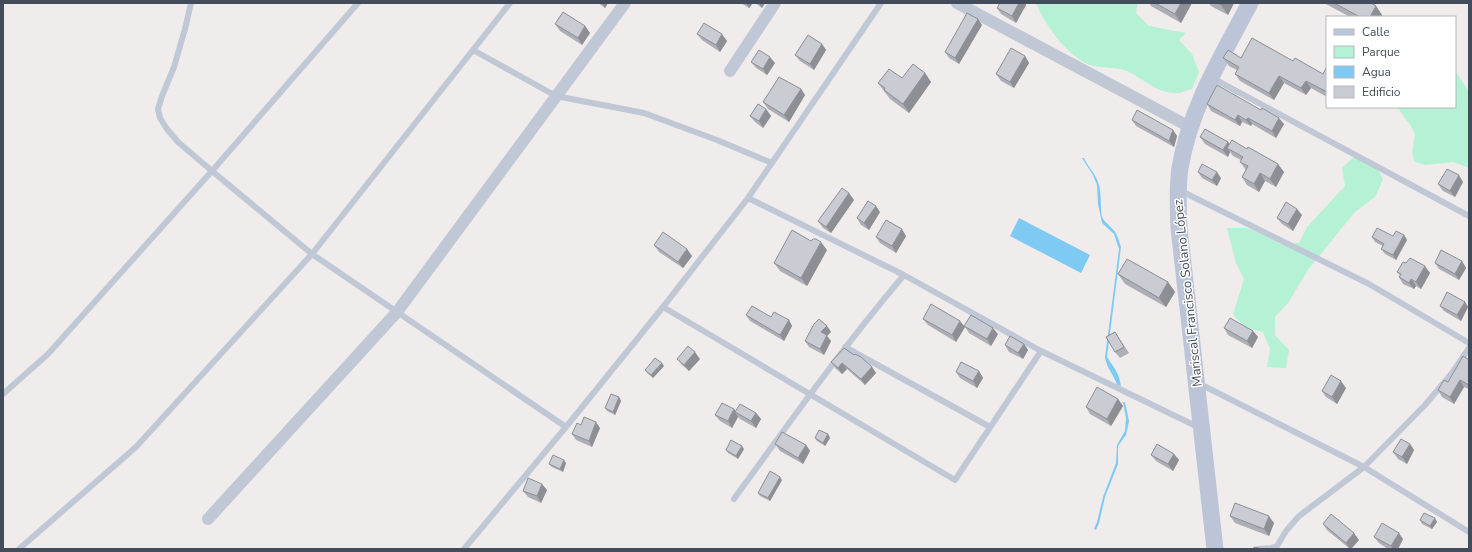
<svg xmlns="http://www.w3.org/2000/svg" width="1472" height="552" font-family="'Nunito Sans',sans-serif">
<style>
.green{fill:#b5f2d5}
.water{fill:#7ecaf2}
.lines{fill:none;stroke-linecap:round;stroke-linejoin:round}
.lane{stroke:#c0c8d5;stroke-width:6}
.street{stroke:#c0c8d5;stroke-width:12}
.secondary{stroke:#bcc5d7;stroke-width:17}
.wall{fill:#aeafb6}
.shaded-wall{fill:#8d8f94}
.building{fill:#caccd4;stroke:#8d8f94}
.labels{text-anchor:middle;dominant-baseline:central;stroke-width:3;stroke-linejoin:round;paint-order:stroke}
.street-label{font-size:13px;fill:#434c5a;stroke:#fff}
</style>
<rect width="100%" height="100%" fill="#efeceb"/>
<path class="green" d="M1036,3H1138L1136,13L1149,26L1186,33L1179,40L1192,54L1199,72L1192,89C1187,90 1180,94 1174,93C1156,93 1143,78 1127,71C1116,67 1102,68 1090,65C1068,57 1044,24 1036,3Z
M1455,72C1461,78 1464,85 1469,91V168L1453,162L1425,165L1415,162L1412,153L1415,135L1411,126L1397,107H1455Z
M1356,155L1374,162L1383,179L1376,196L1354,213L1308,270L1288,303L1275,317V335L1289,350L1286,368L1267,367L1270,349L1263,332L1245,328L1233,314L1244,279L1236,263L1227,228H1246L1264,233L1280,244L1299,243L1307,227L1345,186L1342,168Z"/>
<path class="water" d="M1082,158H1084C1088,167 1095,173 1098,182C1102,192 1100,207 1102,217C1105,223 1111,226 1115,232C1118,236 1119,242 1121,247L1107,357C1114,368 1119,372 1121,386L1117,385C1114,375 1106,367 1105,357L1119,249L1114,234L1102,223L1098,204L1097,185L1093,175Z
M1019,218L1090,255L1081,273L1010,236Z
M1123,402H1125L1129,421L1126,435L1118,446V464L1105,497L1099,523L1096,530L1094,529L1097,522L1103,497L1116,463L1117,445L1125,431L1126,418Z"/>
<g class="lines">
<path class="lane" d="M191,3L185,29L174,67L162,96L158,109L160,118L167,129L178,142L212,171L312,254L566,427
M473,50L556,96L644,113L717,140L772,163
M1212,78L1469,216
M1179,190L1369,284L1469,343
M748,198L904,275L1041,351L1198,427
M663,307L955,480L1041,351
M845,347L990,427
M1198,383L1364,467L1469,532
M3,394L48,354L212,171L358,3
M734,499C789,423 843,347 904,275
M19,549L136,447L312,254L510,3
M464,549L566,427L663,307L748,198L881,3
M1258,549L1271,548L1277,546L1286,531L1299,516L1364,467L1425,405L1452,373L1469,348"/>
<path class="street" d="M957,3L1190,127
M730,71L775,3
M208,519L397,312L625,3"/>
<path class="secondary" d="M1215,549L1179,228C1178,208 1177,188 1180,168C1190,108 1222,56 1250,3"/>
</g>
<path class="wall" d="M598,3H608L605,8Z
M741,3H753L749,8Z
M755,3H765L762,8Z
M1000,3H1025L1026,5L1016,23L1001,14L997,8Z
M1149,3H1192L1181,23L1151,6Z
M1209,3H1234L1228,15L1211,6Z
M1324,3H1371L1376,6L1382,15L1381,17H1350Z
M555,24L585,26L590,33L582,45L560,31Z
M982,25L959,64L949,58L945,52Z
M697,34L727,41L720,52L702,40Z
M822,44L826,50L814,70L800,61L795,55Z
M1025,56L1029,63L1014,88L1001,81L996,74Z
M1223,58H1241L1293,61L1323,74L1327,68V97L1311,88L1306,95L1284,83L1274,100L1240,81L1235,74L1237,70L1229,66Z
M751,62L775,63L767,75L756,68Z
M925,73L931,82L909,113L890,99L878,83Z
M801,89L805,95L789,122L768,109L763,102Z
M1207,104L1284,124L1276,138L1252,124L1251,126L1242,122L1240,126L1211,111Z
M766,109L771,116L763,128L755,122L750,116Z
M1132,120L1173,130L1177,136L1174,147L1136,126Z
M1200,137L1228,142L1230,144L1284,172L1276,187L1265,181L1259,192L1247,185L1242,177L1246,170L1240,162L1241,160L1233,156L1230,152L1228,157L1205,144Z
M1198,172L1221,178L1217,186L1202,178Z
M1463,182L1455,197L1443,191L1438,184Z
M854,200L831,233L823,228L818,221Z
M880,212L869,230L861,225L857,218Z
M1302,215L1293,231L1282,224L1277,218Z
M1404,235L1407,240L1396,260L1385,254L1381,249L1383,246L1375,242L1372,237L1393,236Z
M906,236L896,253L880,243L876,237Z
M654,245L692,256L683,268L659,252Z
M827,250L807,286L780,271L774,263Z
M1462,261L1466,268L1459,280L1439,269L1435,263Z
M1406,263L1430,273L1421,289L1416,286L1414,289L1403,284L1399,277L1400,275L1397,272Z
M1118,274L1168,282L1175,292L1166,307L1125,284Z
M1465,302L1468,307L1461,321L1444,311L1440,306Z
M746,315L771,317L789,320L792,326L784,341L750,321Z
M923,319L964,326L998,334L991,346L969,333L965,327L956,342L928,325Z
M827,326L831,332L827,336L831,341L824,355L809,347L805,341Z
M1224,328L1253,331L1258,337L1252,348L1228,335Z
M1115,332L1129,353L1120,358L1115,352Z
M1024,344L1028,350L1023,359L1009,352L1005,345Z
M854,355L872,367L876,373L865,385L847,369L842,374L836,369L831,362Z
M677,359H700L689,371L682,365Z
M1469,360V389L1464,387L1454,404L1442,397L1438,390L1448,382Z
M664,366L653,378L647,373L645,370Z
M979,371L983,378L977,388L960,378L956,372Z
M1346,388L1337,404L1326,397L1322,391Z
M619,397L621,401L615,415L607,411L605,408Z
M1118,399L1123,406L1111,426L1090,414L1086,407Z
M734,409L736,411L756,413L761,419L756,428L740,419L738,417L732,428L720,421L715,415Z
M581,425L600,428L592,447L576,440L572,434Z
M828,434L830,438L825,446L817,441L815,438Z
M775,444L806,445L810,451L803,464L780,451Z
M1410,444L1414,450L1407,464L1398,459L1393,452Z
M744,449L738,459L728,453L726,450Z
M1174,454L1179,460L1173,471L1156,461L1151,455Z
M566,463L563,472L552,467L549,464Z
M782,480L770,501L760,496L758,493Z
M547,490L541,503L528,497L523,491Z
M1230,516L1274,523L1269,536L1235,523Z
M1420,520L1437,522L1432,529L1422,524Z
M1323,524L1359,540L1351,549H1350L1327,530Z
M1374,537L1403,539L1398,549H1388L1379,543Z"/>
<path class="shaded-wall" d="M602,3H608L605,8Z
M746,3H753L749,8Z
M759,3H765L762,8Z
M1019,3H1025L1026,5L1016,23L1012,16Z
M1181,3H1192L1181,23L1175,14Z
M1222,3H1234L1228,15L1221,5Z
M1376,6L1382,15L1381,17H1370Z
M978,19L982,25L959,64L955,58Z
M585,26L590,33L582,45L578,38Z
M722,34L727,41L720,52L716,45Z
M822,44L826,50L814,70L810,64Z
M1025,56L1029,63L1014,88L1010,82Z
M770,57L775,63L767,75L763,69Z
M925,73L931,82L909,113L903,104Z
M1279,76L1284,83L1274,100L1269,93Z
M1306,81L1311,88L1306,95L1301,88Z
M801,89L805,95L789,122L784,115Z
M766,109L771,116L763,128L759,121Z
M1238,115L1242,122L1240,126L1235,120Z
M1248,118L1252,124L1251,126L1246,120Z
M1279,118L1284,124L1276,138L1272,131Z
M1173,130L1177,136L1174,147L1169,141Z
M1228,142L1233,148H1227L1230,152L1228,157L1223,150Z
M1278,164L1284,172L1276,187L1270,179Z
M1217,172L1221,178L1217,186L1212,180Z
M1260,173L1265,181L1259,192L1254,184Z
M1459,175L1463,182L1455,197L1450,191Z
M849,193L854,200L831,233L826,227Z
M876,206L880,212L869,230L864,223Z
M1297,209L1302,215L1293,231L1288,224Z
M902,229L906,236L896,253L892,246Z
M1404,235L1407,240L1396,260L1393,255Z
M821,242L827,250L807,286L801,278Z
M687,249L692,256L683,268L678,262Z
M1462,261L1466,268L1459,280L1455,274Z
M1425,266L1430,273L1421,289L1416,282Z
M1411,279L1416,286L1414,289L1409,283Z
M1168,282L1175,292L1166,307L1159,298Z
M1465,302L1468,307L1461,321L1457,315Z
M789,320L792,326L784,341L780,335Z
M960,321L965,327L956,342L952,335Z
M827,326L831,332L827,336L831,341L824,355L820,349L821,332Z
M993,328L998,334L991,346L987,339Z
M1253,331L1258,337L1252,348L1247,341Z
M1024,344L1028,350L1023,359L1018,353Z
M695,352L700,359L689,371L684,365Z
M662,363L664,366L653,378L651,375Z
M842,363L847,369L842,374L838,368Z
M872,367L876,373L865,385L861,379Z
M979,371L983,378L977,388L973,381Z
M1460,380L1464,387L1454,404L1450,397Z
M1341,381L1346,388L1337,404L1332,397Z
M619,397L621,401L615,415L613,412Z
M1118,399L1123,406L1111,426L1107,419Z
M734,409L737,414L735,412L738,417L732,428L728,421Z
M756,413L761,419L756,428L751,421Z
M596,422L600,428L592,447L589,441Z
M828,434L830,438L825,446L823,443Z
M1410,444L1414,450L1407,464L1402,457Z
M806,445L810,451L803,464L798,458Z
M742,446L744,449L738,459L736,456Z
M1174,454L1179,460L1173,471L1168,464Z
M564,460L566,463L563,472L560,469Z
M780,477L782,480L770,501L768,498Z
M542,484L547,490L541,503L537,496Z
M1269,516L1274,523L1269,536L1264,529Z
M1435,518L1437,522L1432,529L1430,526Z
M1354,533L1359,540L1351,549H1350L1346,543Z
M1399,533L1403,539L1398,549H1393L1391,546Z"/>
<path class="building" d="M1000,3H1019L1012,16L997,8Z
M1155,3H1181L1175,14Z
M1217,3H1222L1221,5Z
M1334,3H1371L1376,6L1370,17H1360Z
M563,12L585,26L578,38L555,24Z
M967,13L978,19L955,58L945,52Z
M704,23L722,34L716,45L697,34Z
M808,35L822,44L810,64L795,55Z
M1252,38L1293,61L1295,58L1323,74L1326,68H1327V92L1306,81L1301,88L1279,76L1269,93L1235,74L1239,67L1223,58L1228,50L1241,58Z
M1011,48L1025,56L1010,82L996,74Z
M759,50L770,57L763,69L751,62Z
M913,64L925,73L903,104L884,90L885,88L878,83L889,69L902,78Z
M779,77L801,89L784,115L763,102Z
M1217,85L1261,110L1262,108L1279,118L1272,131L1248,118L1246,120L1238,115L1235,120L1207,104Z
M758,104L766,109L759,121L750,116Z
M1137,110L1173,130L1169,141L1132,120Z
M1205,129L1228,142L1223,150L1200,137Z
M1232,140L1247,149L1248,147L1278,164L1270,179L1260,173L1254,184L1242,177L1248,166L1240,162L1243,157L1227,148Z
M1202,164L1217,172L1212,180L1198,172Z
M1447,169L1459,175L1450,191L1438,184Z
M842,188L849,193L826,227L818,221Z
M868,201L876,206L864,223L857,218Z
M1286,202L1297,209L1288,224L1277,218Z
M886,220L902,229L892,246L876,237Z
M1377,228L1393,236L1396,231L1404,235L1393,255L1381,249L1384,244L1372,237Z
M792,230L811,241L813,239H816L821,242L801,278L774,263Z
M663,232L687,249L678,262L654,245Z
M1441,250L1462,261L1455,274L1435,263Z
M1410,258L1425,266L1416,282L1411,279L1409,283L1399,277L1401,274L1397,272L1403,262L1406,263Z
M1127,259L1168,282L1159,298L1118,274Z
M1447,292L1465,302L1457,315L1440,306Z
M931,304L960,321L952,335L923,319Z
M752,306L771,317L774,312L789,320L780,335L746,315Z
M971,315L993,328L987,339L964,326Z
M1230,318L1253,331L1247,341L1224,328Z
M819,319L827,326L821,332L827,335L820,349L805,341L814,324Z
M1115,332L1124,347L1115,352L1106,337Z
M1010,336L1024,344L1018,353L1005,345Z
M688,346L695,352L684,365L677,359Z
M844,348L854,355L855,354L861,357L872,367L861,379L842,363L838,368L831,362Z
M1463,356L1469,360V385L1460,380L1450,397L1438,390L1444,380L1448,382Z
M655,358L662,363L651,375L645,370Z
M961,362L979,371L973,381L956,372Z
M1331,375L1341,381L1332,397L1322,391Z
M1097,387L1118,399L1107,419L1086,407Z
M611,394L619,397L613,412L605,408Z
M722,403L734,409L728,421L715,415Z
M740,404L756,413L751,421L735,412Z
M584,417L596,422L589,441L572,434L577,423L581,425Z
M819,430L828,434L823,443L815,438Z
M782,432L806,445L798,458L775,444Z
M1401,439L1410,444L1402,457L1393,452Z
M731,440L742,446L736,456L726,450Z
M1157,444L1174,454L1168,464L1151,455Z
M553,455L564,460L560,469L549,464Z
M770,471L780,477L768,498L758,493Z
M528,478L542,484L537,496L523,491Z
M1235,503L1269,516L1264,529L1230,516Z
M1424,513L1435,518L1430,526L1420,520Z
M1331,514L1354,533L1346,543L1323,524Z
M1382,523L1399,533L1391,546L1374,537Z
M1254,547L1263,549H1254Z"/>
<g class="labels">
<g class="street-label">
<text transform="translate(1188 293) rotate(-96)">Mariscal Francisco Solano López</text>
</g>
</g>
<rect width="1472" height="552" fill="none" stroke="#434c5a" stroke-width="8"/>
<rect x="1326" y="16" width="130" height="92" fill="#ffffff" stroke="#b4b7bd"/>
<rect x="1334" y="29" width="20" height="6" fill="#bcc5d7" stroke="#b4b7bd"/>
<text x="1362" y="36" font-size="12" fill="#434c5a">Calle</text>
<rect x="1334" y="46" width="20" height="12" fill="#b5f2d5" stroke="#b4b7bd"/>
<text x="1362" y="56" font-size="12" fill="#434c5a">Parque</text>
<rect x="1334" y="66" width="20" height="12" fill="#7ecaf2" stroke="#b4b7bd"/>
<text x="1362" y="76" font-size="12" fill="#434c5a">Agua</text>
<rect x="1334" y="86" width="20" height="12" fill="#caccd4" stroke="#b4b7bd"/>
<text x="1362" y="96" font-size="12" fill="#434c5a">Edificio</text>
</svg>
